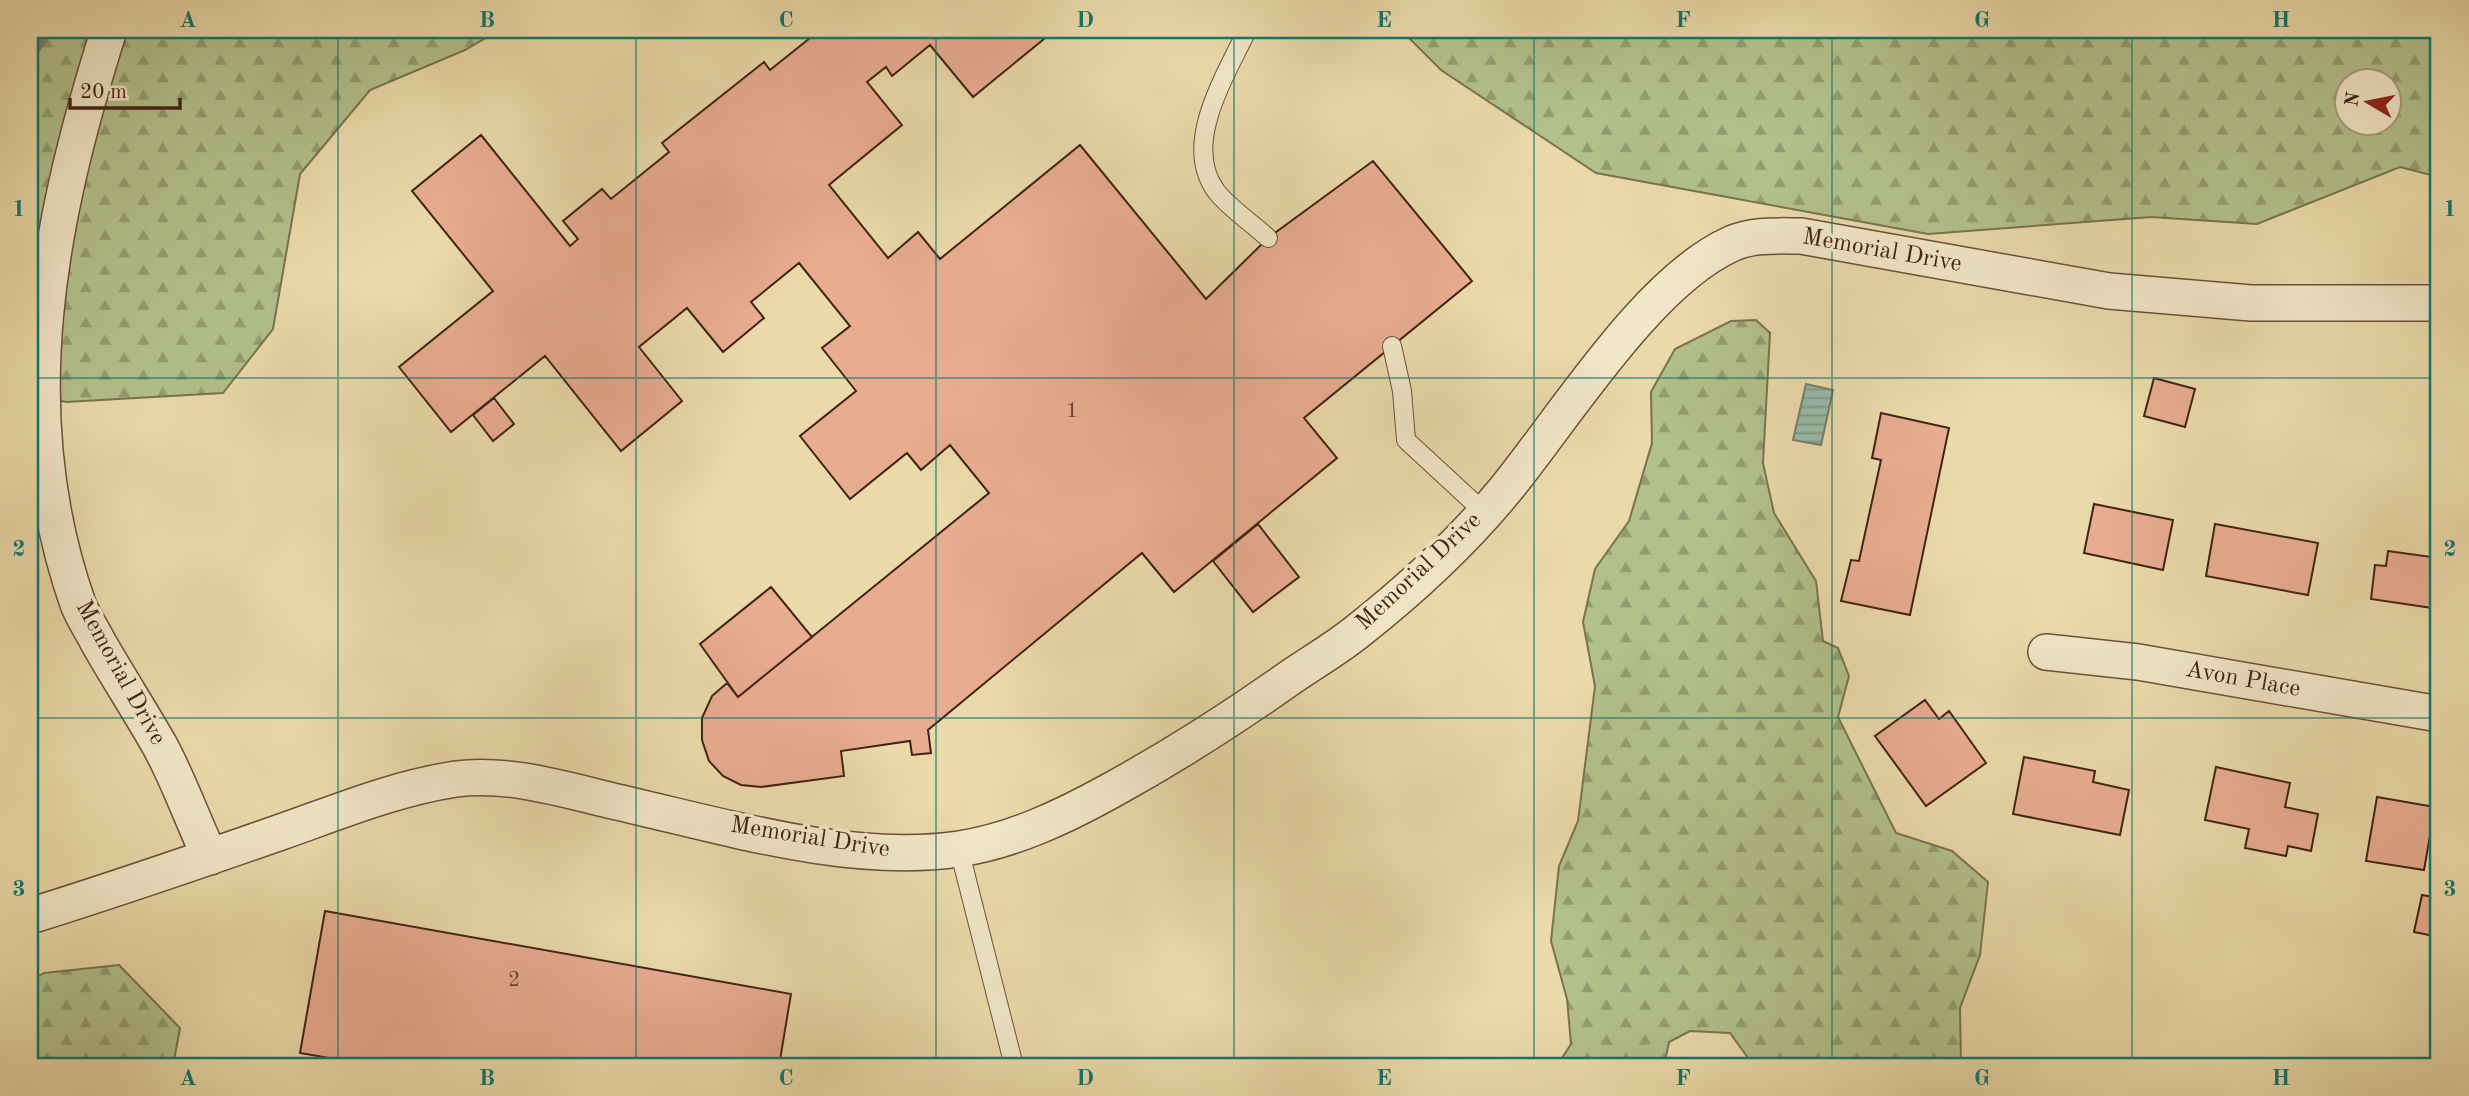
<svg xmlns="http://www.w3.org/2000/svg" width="2469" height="1096" font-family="'Old Standard TT',serif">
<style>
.forest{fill:url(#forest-firs);stroke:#7a7250;stroke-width:2;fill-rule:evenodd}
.water{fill:url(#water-rules);stroke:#767e6d;stroke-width:2}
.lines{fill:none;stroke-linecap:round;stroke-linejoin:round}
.stream{stroke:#767e6d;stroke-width:10}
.building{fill:#e8ac91;stroke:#422315;stroke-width:2}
.service-casing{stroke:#6c503a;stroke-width:20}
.minor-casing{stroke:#6c503a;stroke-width:38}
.service{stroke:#f1e6c7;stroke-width:18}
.minor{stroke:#f1e6c7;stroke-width:35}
.grid{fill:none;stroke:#0f766e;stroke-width:2;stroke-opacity:0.55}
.labels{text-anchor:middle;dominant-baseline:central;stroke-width:7;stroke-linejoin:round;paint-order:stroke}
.number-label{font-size:21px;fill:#6c4534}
.street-label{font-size:24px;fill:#422315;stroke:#f1e6c7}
.neatline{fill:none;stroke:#0f766e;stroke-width:2.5}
.grid-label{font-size:23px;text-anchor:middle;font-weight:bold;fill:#0f766e}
</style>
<defs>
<pattern id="forest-firs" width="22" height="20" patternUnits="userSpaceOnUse" patternTransform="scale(1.75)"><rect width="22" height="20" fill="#b2c08b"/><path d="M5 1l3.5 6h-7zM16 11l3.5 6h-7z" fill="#929c70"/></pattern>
<pattern id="water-rules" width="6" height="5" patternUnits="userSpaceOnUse" patternTransform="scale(1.75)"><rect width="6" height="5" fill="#98baa8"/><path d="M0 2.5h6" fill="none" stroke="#7e9788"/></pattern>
</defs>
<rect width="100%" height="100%" fill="#ead9a9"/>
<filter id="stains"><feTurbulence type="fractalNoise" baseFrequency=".00286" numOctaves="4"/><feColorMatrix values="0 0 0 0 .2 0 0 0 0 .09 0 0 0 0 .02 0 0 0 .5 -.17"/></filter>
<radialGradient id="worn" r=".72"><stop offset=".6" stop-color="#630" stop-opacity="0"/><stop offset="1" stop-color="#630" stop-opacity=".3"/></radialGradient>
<path class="forest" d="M30,30H499L465,50L370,90L300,174L273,329L223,393L66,402L30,394Z
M1401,30H2439V177L2400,167L2257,224L2151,217L1928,234L1596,173L1441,70ZM2346,80H2388V122H2346Z
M1756,320L1770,333L1763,463L1774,513L1816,581L1823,641L1838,648L1849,676L1838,717L1896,833L1952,851L1988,882L1980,955L1960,1008L1961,1066H1754L1730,1033L1690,1031L1669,1042L1664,1066H1557L1571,1044L1567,999L1551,941L1559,866L1578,821L1595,686L1583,622L1595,569L1629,521L1652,443L1651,392L1675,349L1731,321Z
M119,965L180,1028L173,1066H30V981L44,973Z"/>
<path class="water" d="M1806,384L1833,390L1821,445L1793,440Z"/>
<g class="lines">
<path class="stream" d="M30,57L48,30"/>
</g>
<path class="building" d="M820,30H1055L973,97L930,45L892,76L886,67L867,82L902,125L829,185L888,258L918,232L940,259L1080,145L1206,299L1268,238L1373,161L1472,281L1304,418L1337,458L1174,592L1142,553L928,730L931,753L912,755L910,741L841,751L844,776L761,787L741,785L723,776L709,761L702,740V718L712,696L727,683L738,697L989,493L950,445L921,470L907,453L850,499L800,436L856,391L822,348L850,326L799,263L751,302L764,318L723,352L687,308L639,347L682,401L621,451L545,356L451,432L399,367L493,291L412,191L481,135L570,246L578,239L563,221L602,189L611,199L669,152L662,143L764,62L770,70Z
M2154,378L2195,389L2185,427L2144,416Z
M494,398L514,424L493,441L473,415Z
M1881,413L1949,428L1910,615L1841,601L1851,560L1859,561L1881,460L1872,458Z
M2094,504L2173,520L2163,570L2084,553Z
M1258,524L1299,577L1253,612L1213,561Z
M2215,524L2318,543L2308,595L2206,576Z
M2388,551L2439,558V609L2371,599L2375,565L2386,566Z
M771,587L812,637L738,697L700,644Z
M1925,700L1939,719L1949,711L1986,763L1926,806L1875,736Z
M2024,757L2095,771L2093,782L2129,790L2120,835L2013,814Z
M2216,767L2290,783L2285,807L2318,814L2311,851L2288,846L2286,856L2245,848L2249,829L2205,820Z
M2377,797L2435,807L2424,870L2366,861Z
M2422,895L2439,898L2434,936L2414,932Z
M325,911L791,994L779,1066H376L300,1053Z"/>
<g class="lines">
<g class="service-casing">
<path id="service" d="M1247,30C1227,74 1181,143 1216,191C1229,208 1252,223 1268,238
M1392,346L1402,391L1406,440L1484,512
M959,849L1014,1066"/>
</g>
<g class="minor-casing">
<path id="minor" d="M109,30C49,219 10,411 78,604C83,617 92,630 98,642C118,677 140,711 160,746C179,781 193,821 210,857
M2046,652L2138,662L2439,714
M30,916C114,890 198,861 281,832C338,812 396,788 456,779C509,772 566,790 617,802C723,826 849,865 959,849C1012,841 1063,817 1110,791C1172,757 1233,718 1291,677C1313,662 1337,648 1358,631C1410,590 1463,541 1505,490C1564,418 1647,282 1731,244C1753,234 1778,236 1801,236L2109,291L2251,303H2439"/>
</g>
<use href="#service" class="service"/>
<use href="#minor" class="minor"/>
</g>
<path class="grid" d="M338,30V1066M636,30V1066M936,30V1066M1234,30V1066M1534,30V1066M1832,30V1066M2132,30V1066M30,378H2439M30,718H2439"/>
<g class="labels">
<g class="number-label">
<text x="1072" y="411">1</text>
<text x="514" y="980">2</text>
</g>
<g class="street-label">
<text transform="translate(1882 251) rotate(10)">Memorial Drive</text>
<text transform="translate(1419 572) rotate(-43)">Memorial Drive</text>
<text transform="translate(120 673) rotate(61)">Memorial Drive</text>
<text transform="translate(2243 680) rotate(10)">Avon Place</text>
<text transform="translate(810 838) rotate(9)">Memorial Drive</text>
</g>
</g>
<rect width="2469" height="1096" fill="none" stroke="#ead9a9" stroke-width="77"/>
<g transform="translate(2368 102) rotate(280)"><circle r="33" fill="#f1e6c7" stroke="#ab9880" stroke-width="2"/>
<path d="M0-5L12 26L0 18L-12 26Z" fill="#8f2418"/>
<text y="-10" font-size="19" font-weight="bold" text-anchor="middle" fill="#422315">N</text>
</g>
<path d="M70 98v10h110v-10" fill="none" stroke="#422315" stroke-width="3.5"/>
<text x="80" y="98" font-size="21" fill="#422315" stroke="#f1e6c7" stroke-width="5" paint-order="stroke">20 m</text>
<rect x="38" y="38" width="2392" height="1020" class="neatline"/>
<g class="grid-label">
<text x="188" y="27">A</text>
<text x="487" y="27">B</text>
<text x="786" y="27">C</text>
<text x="1085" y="27">D</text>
<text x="1384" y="27">E</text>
<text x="1683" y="27">F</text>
<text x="1982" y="27">G</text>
<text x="2281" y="27">H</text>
<text x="19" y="216">1</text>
<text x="2450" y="216">1</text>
<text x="19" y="556">2</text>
<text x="2450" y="556">2</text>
<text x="19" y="896">3</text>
<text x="2450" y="896">3</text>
<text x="188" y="1085">A</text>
<text x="487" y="1085">B</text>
<text x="786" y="1085">C</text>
<text x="1085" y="1085">D</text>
<text x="1384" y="1085">E</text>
<text x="1683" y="1085">F</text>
<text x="1982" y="1085">G</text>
<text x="2281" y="1085">H</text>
</g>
<rect width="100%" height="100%" filter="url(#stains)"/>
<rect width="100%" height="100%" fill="url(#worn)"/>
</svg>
